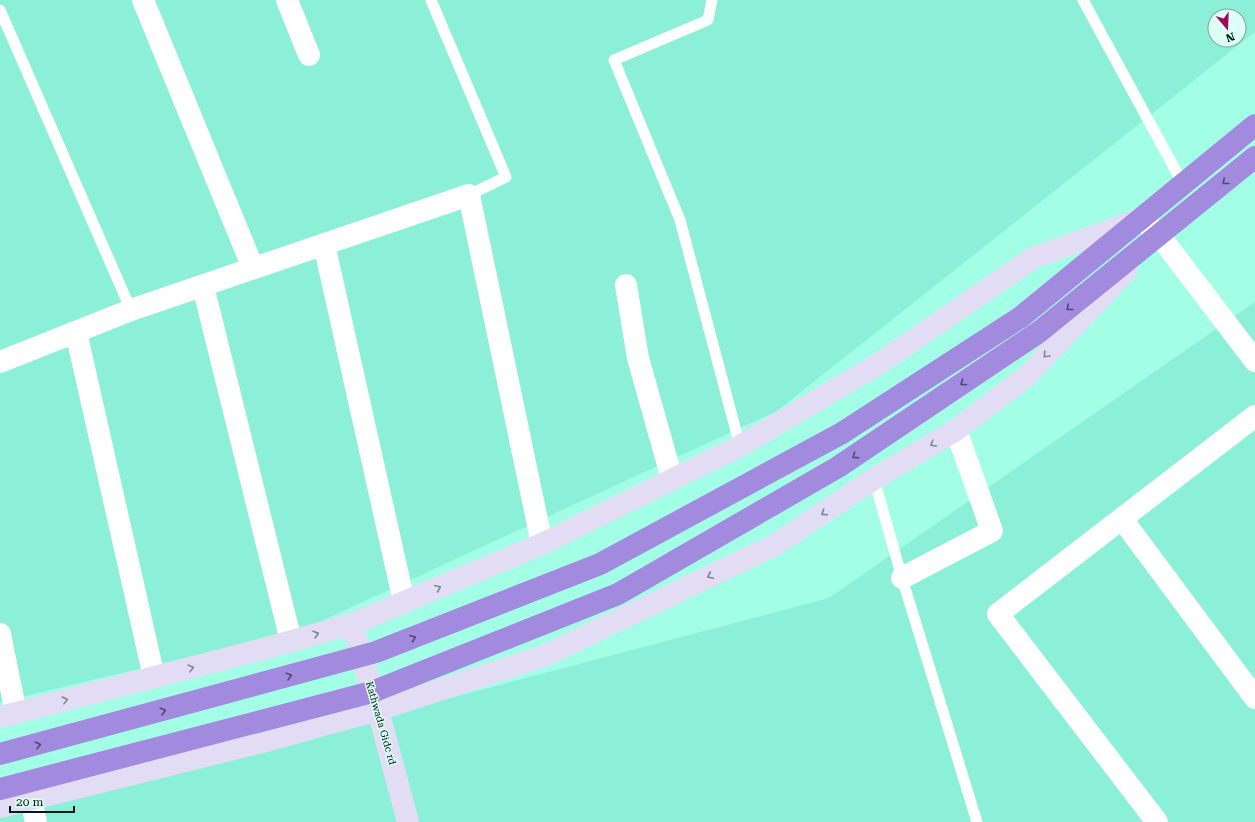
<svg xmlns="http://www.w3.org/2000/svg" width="1255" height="822" font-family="'Roboto Serif',serif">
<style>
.built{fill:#8cefd7;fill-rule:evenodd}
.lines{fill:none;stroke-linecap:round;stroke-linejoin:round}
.lane{stroke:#fff;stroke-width:11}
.street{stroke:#fff;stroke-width:22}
.secondary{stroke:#e3dcf5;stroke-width:22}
.highway{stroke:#a28ade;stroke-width:22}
.oneway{stroke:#494c6f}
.oneway2{stroke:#7d8590}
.labels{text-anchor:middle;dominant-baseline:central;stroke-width:3;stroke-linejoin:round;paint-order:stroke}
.street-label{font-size:10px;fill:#001a14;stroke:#ddfff5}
</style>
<rect width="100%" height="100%" fill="#a3fee6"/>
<path class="built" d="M0,0H1255V32L777,411L302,630L0,702ZM1215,16H1239V40H1215Z
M1255,302V822H0V817L829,598Z"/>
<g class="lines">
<path class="lane" d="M431,0L506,177L469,195
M712,0L708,20L614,60L680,220L740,446
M1083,0L1183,184
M0,10L131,310
M874,479L902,578L977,822"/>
<path class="street" d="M143,0L253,268
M287,0L309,55
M1141,219L1159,235L1255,361
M324,244L404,602
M626,285L638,358L672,479
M203,286L291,641
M76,332L154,677
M0,362L131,310L469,195L542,544
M1122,519L1255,698
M902,578L992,531L956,430
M0,634L16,713
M31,799L36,822
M1157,822L998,614L1255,416"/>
<path class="secondary" d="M352,624L378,710L408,822
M0,717L267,648L352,624L542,544L740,446L880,363L1033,258L1138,220
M0,807L270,740L378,710L544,656L775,545L874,479L956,430L1026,377L1126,271"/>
<path class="highway" d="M0,754L376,652L600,564L842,433L1021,317L1255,125
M0,789L372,692L618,594L838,467L1039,332L1255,157"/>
</g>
<defs><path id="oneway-chevron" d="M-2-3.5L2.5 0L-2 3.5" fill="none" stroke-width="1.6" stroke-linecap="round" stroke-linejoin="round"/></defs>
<g class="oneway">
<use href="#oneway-chevron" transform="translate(1225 182) rotate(141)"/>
<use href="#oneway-chevron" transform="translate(1069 308) rotate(141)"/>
<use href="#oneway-chevron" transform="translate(963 383) rotate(146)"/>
<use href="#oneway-chevron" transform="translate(855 456) rotate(146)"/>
<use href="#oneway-chevron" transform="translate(413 638) rotate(-21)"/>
<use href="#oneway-chevron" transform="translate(289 676) rotate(-15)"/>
<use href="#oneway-chevron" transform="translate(163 711) rotate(-15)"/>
<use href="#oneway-chevron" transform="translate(38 745) rotate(-14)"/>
</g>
<g class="oneway2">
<use href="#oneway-chevron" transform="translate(1046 355) rotate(133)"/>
<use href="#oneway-chevron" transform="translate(933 444) rotate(149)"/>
<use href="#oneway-chevron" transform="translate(824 513) rotate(146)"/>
<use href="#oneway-chevron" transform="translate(710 576) rotate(155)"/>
<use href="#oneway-chevron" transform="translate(438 588) rotate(-23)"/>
<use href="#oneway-chevron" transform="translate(316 634) rotate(-16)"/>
<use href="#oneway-chevron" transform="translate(191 668) rotate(-14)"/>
<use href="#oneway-chevron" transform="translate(65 700) rotate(-14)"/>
</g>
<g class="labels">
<g class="street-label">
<text transform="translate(381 723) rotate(74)">Kathwada Gidc rd</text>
</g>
</g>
<g transform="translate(1227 28) rotate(161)"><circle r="19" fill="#ddfff5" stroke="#85a39b"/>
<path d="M0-3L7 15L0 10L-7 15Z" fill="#9b0959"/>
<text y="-6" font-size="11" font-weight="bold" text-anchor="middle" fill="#001a14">N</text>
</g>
<path d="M10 806v6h64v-6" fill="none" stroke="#001a14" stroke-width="2"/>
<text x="16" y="806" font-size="12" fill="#001a14" stroke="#ddfff5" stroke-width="3" paint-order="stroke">20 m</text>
</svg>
